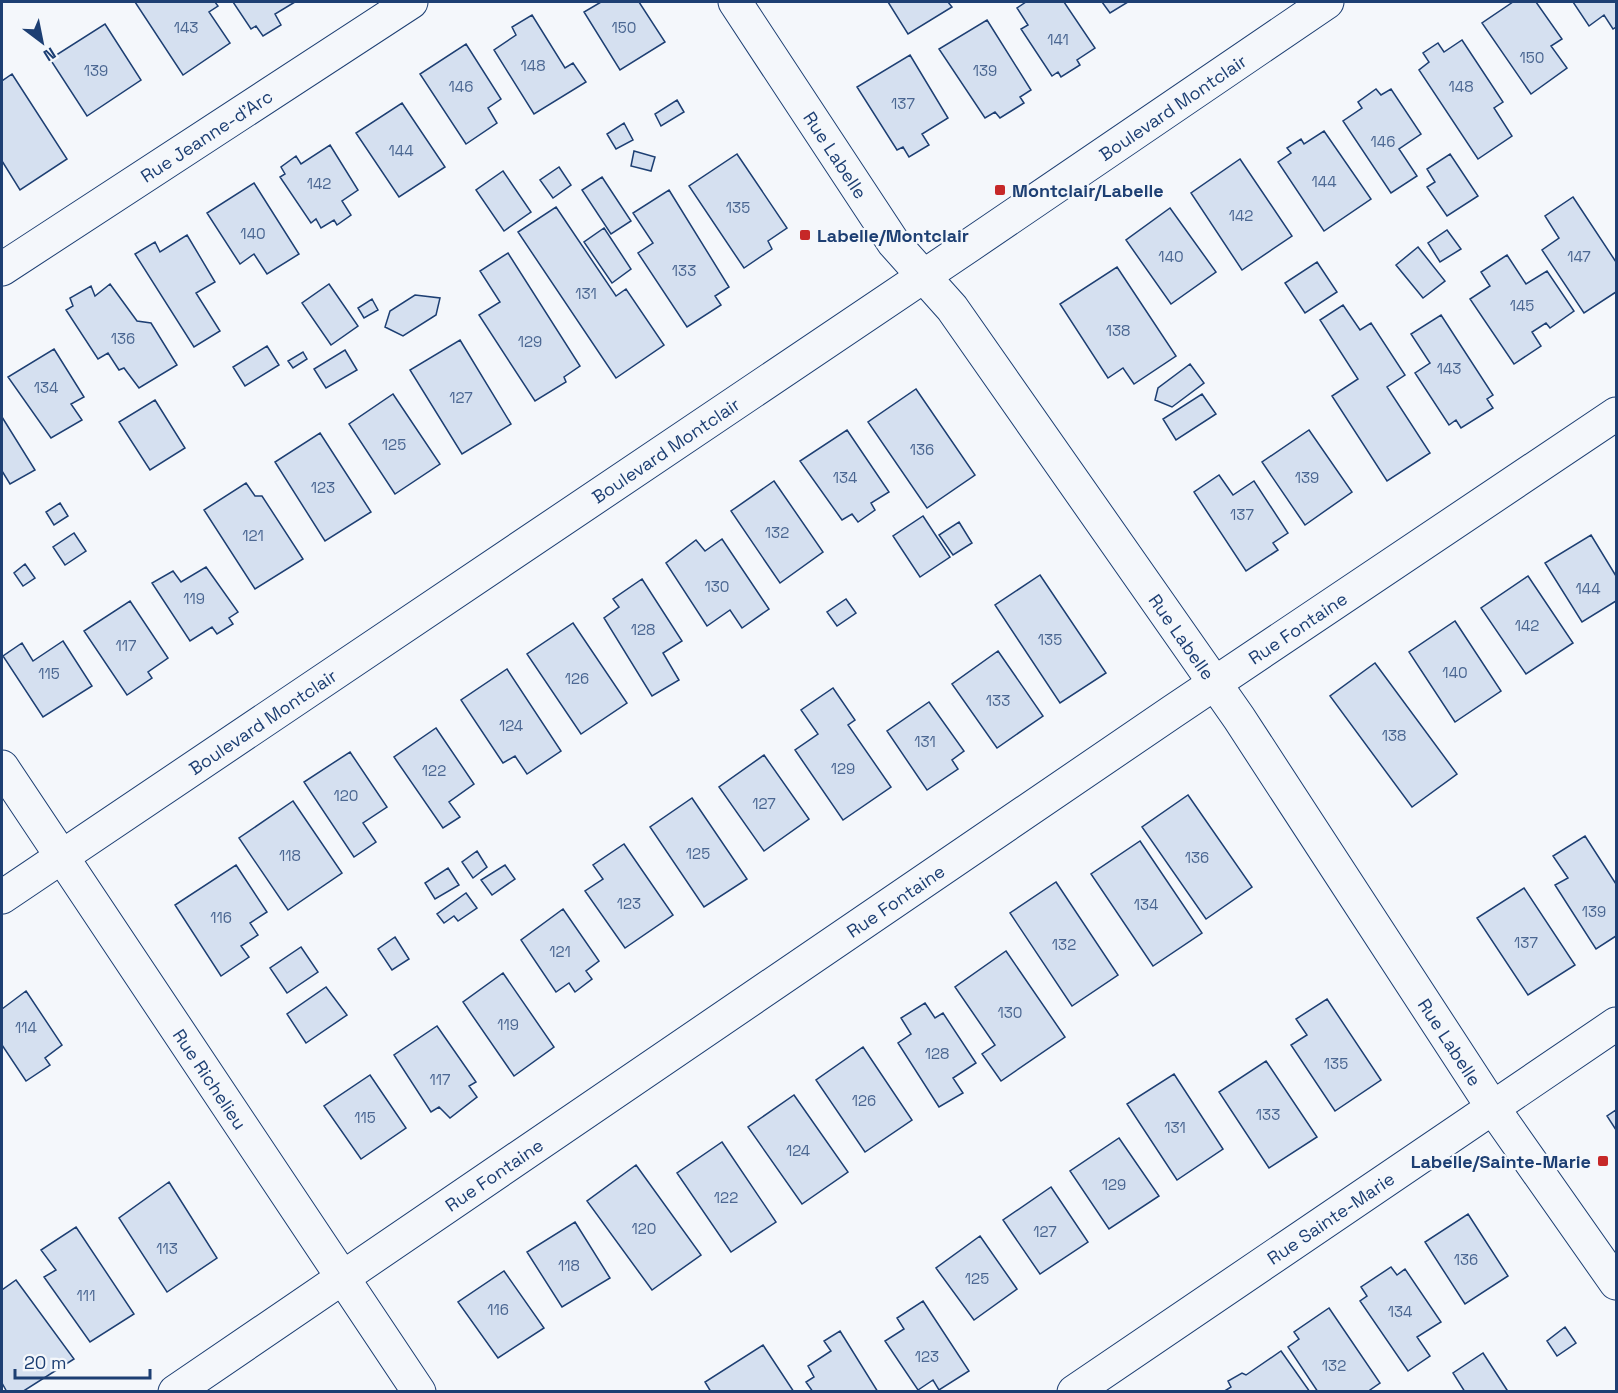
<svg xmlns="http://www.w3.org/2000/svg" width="1618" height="1393" font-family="'Space Grotesk',sans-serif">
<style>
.building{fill:#d5e0f0;stroke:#1d3f73;stroke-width:1.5}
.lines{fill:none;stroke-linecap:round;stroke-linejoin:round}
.street-casing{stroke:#1d3f73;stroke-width:35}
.secondary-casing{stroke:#1d3f73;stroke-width:35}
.street{stroke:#f4f7fb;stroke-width:33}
.secondary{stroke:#f4f7fb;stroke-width:33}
.poi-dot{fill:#c62828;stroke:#f4f7fb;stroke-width:2}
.labels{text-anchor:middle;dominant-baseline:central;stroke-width:4.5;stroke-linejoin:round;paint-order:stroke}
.number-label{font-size:15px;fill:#4b6792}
.street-label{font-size:18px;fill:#1d3f73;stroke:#f4f7fb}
.poi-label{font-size:18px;font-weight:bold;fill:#1d3f73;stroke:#f4f7fb;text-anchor:start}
</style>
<rect width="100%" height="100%" fill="#f4f7fb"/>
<path class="building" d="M135,2H215L218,6L209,12L230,43L183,75Z
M233,2H295L275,14L281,25L263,36L256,26L251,29Z
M601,2H639L665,42L620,70L584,12Z
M888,2H948L952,7L908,34Z
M1026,2H1064L1095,48L1077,60L1080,65L1061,77L1058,72L1052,76L1021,29L1028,25L1017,8Z
M1102,2H1128L1110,13Z
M1513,2H1536L1562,39L1551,46L1567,68L1531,94L1482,23Z
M1573,2H1616V27L1613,29L1604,15L1589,26Z
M532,15L565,68L573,63L586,82L534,114L494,50L516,35L512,27Z
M987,20L1031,90L1020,97L1024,103L1000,118L995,112L985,118L939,49Z
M105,24L141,80L87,116L50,59Z
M1462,40L1503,102L1494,108L1512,136L1478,159L1419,70L1429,62L1423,53L1438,43L1444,52Z
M466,44L501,99L488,108L497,123L466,144L420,74Z
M910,55L948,118L922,134L929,145L909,157L903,147L897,150L857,87Z
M12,74L67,159L20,190L2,161V81Z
M1376,89L1381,95L1391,89L1421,134L1399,149L1417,176L1391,193L1343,121L1362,108L1358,102Z
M677,100L684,112L661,126L655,114Z
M402,103L445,167L399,197L356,133Z
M624,123L633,140L616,149L607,134Z
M1324,131L1371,199L1324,231L1278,162L1291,153L1287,148L1301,139L1304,144Z
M330,145L358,190L342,201L351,215L337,225L334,220L321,228L316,219L311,223L280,177L285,174L281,167L296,156L301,164Z
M634,151L655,157L651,171L631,166Z
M737,154L787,228L768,241L772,249L744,268L689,186Z
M1450,154L1478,196L1447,216L1427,187L1435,182L1427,169Z
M1240,159L1292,236L1242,270L1191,193Z
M559,167L571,185L553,198L540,180Z
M503,171L531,212L504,231L476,190Z
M602,177L631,221L611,234L582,190Z
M254,183L299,254L267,274L254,254L240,264L207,213Z
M669,190L729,287L715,296L721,305L687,327L638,253L653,243L633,213Z
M1573,197L1616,262V292L1584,313L1542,250L1559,238L1545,216Z
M556,207L616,296L626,289L664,345L616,378L518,232Z
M1170,208L1216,272L1171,304L1126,240Z
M604,228L631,269L612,283L584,242Z
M1447,230L1461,249L1440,262L1428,243Z
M187,235L215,282L196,293L220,331L194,347L135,254L155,242L160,252Z
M1418,247L1445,281L1423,298L1396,265Z
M508,253L580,366L564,377L566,382L535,401L479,315L500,302L480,271Z
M1507,255L1526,284L1547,271L1574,311L1550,328L1546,323L1532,332L1541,346L1514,364L1470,299L1490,286L1481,272Z
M1317,262L1337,292L1305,313L1285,283Z
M1117,267L1176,356L1134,384L1123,368L1108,378L1060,304Z
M110,284L137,321L151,323L177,365L139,388L124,368L119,370L108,353L98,359L66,310L73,306L70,298L91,286L95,296Z
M329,284L358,326L331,345L302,303Z
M415,295L440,298L436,315L403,336L385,327L390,311Z
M372,299L378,310L364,318L358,308Z
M1343,305L1360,330L1371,323L1405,375L1387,387L1430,453L1387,481L1332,396L1358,379L1320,320Z
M1441,315L1493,395L1487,399L1493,408L1461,428L1456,420L1449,425L1415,373L1430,363L1411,334Z
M460,340L511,424L462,454L410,370Z
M267,346L279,365L245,386L233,367Z
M54,349L84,397L71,404L82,420L51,438L8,377Z
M345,350L357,370L326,388L314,369Z
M303,352L307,359L293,368L288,361Z
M1190,364L1204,383L1172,407L1155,400L1158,388Z
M916,389L975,475L927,508L868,422Z
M393,394L440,464L395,494L349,424Z
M1202,394L1216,414L1176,440L1163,419Z
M155,400L185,448L150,470L119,422Z
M2,417L35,470L10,484L2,471Z
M847,430L889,492L871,503L875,510L858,522L852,514L842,520L800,461Z
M1309,430L1352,492L1305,525L1262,462Z
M320,433L371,512L325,541L275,462Z
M1219,475L1233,495L1254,481L1288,533L1273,543L1278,550L1246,571L1194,492Z
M774,481L823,552L780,583L731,511Z
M246,483L255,496H262L303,559L255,589L204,510Z
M60,503L68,516L54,525L46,512Z
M923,516L950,557L920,577L893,536Z
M959,522L972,543L953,555L939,535Z
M74,533L86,551L65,565L53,547Z
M1591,535L1616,576V601L1582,622L1545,563Z
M722,539L769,609L742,628L730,610L707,626L666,563L696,540L705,551Z
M25,564L35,578L23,586L14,573Z
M206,567L238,612L229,618L233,624L217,634L212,627L190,641L152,583L173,571L181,582Z
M1040,575L1106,673L1060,703L995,605Z
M1528,576L1573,643L1526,674L1481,608Z
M642,579L682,641L663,653L679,680L652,696L604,618L619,607L613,599Z
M846,599L856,613L837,626L827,612Z
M130,601L168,658L148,672L152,678L127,695L84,631Z
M1455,621L1501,691L1455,722L1409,652Z
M573,623L627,703L581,734L527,654Z
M63,641L92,686L43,717L3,656L22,643L33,661Z
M998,651L1043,716L997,748L952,684Z
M1375,663L1457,774L1412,807L1330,696Z
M507,669L561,751L527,774L515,756L503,763L461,700Z
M833,688L855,720L848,725L891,787L843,820L795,750L818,734L801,710Z
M929,702L964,751L952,760L958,769L927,790L887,731Z
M436,728L474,784L449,802L460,817L443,828L394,757Z
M350,752L387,807L363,823L376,842L354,857L304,782Z
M764,755L809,819L764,851L719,787Z
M1188,795L1252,887L1206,919L1142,827Z
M692,798L747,879L704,907L650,827Z
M293,801L342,873L288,910L239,838Z
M1585,836L1616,884V936L1596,949L1555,885L1568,878L1553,856Z
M1140,841L1202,933L1153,966L1091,874Z
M624,844L673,915L625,948L585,891L603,879L593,865Z
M477,851L487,867L473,878L462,862Z
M236,865L267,912L250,923L258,935L241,946L249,957L221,976L175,905Z
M505,865L515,879L492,895L481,880Z
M448,868L459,885L435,899L425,883Z
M1056,882L1118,975L1072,1006L1010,913Z
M1524,888L1575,965L1528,995L1477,918Z
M466,893L477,908L458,921L454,916L444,923L437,914Z
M563,909L599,961L586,971L592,979L575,992L569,983L556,992L521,940Z
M395,937L409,959L392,970L378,949Z
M301,947L318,972L287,993L270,968Z
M1006,951L1065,1037L1001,1081L982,1054L995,1045L955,987Z
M503,973L554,1047L514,1076L463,1002Z
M326,987L347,1015L306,1043L287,1014Z
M26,991L62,1045L45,1058L50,1065L26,1081L2,1045V1009Z
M1327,999L1381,1080L1335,1111L1291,1045L1307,1035L1296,1019Z
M925,1003L935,1018L943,1013L976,1063L953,1078L963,1093L939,1107L898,1043L911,1034L901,1018Z
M437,1026L476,1082L469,1086L477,1097L450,1118L439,1107L431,1112L394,1055Z
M863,1047L912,1120L865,1152L816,1080Z
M1266,1061L1317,1137L1269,1168L1219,1092Z
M1174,1074L1223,1149L1177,1180L1127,1104Z
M370,1075L406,1128L361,1159L324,1106Z
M794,1095L848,1172L802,1204L748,1127Z
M1616,1110V1130L1607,1116Z
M1119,1138L1159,1196L1109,1229L1070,1171Z
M722,1142L776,1222L731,1252L677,1173Z
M636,1165L701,1255L652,1290L587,1201Z
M169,1182L217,1258L167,1292L119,1218Z
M1051,1187L1088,1242L1040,1274L1003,1220Z
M1468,1214L1508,1276L1465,1304L1425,1242Z
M575,1222L610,1278L562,1307L527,1252Z
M76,1227L134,1314L90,1342L44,1277L56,1270L41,1250Z
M980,1236L1017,1289L974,1320L936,1268Z
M1391,1267L1397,1275L1405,1269L1441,1322L1417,1337L1430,1356L1408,1371L1360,1301L1367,1296L1361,1287Z
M504,1271L544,1328L498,1358L458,1302Z
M16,1280L74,1359L22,1392H7L2,1383V1290Z
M923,1301L969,1371L939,1390L933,1380L918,1390L885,1341L904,1329L897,1318Z
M1329,1308L1380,1383L1367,1392H1318L1288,1347L1299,1339L1294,1332Z
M1565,1327L1576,1343L1557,1356L1547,1341Z
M840,1331L878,1392H813L806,1382L814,1377L808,1366L831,1351L824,1341Z
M763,1345L794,1392H711L705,1382Z
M1281,1351L1310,1392H1223L1231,1387L1228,1381L1242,1373L1246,1375Z
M1483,1353L1507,1390L1505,1392H1465L1453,1373Z"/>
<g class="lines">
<g class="street-casing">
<g id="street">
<path id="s1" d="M735,2L893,242L952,308L1239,718L1493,1108L1616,1283"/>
<path id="s2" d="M2,269L411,2"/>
<path id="s3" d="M2,767L419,1392"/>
<path id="s4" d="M175,1392L1172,712L1616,414"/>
<path id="s5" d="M1074,1392L1616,1024"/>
</g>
</g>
<g class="secondary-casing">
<g id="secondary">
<path id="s6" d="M2,897L970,245L1327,2"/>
</g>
</g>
<use href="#street" class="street"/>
<use href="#secondary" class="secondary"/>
</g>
<g class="poi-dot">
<rect x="994" y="184" width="12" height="12" rx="3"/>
<rect x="799" y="229" width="12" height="12" rx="3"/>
<rect x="1597" y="1155" width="12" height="12" rx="3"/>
</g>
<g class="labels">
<g class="number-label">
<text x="186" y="27">143</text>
<text x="624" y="27">150</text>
<text x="1058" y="39">141</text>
<text x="1532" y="57">150</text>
<text x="533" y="65">148</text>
<text x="96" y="70">139</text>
<text x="985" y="70">139</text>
<text x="461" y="86">146</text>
<text x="1461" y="86">148</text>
<text x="903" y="103">137</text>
<text x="1383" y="141">146</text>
<text x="401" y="150">144</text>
<text x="1324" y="181">144</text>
<text x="319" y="183">142</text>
<text x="738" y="207">135</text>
<text x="1241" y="215">142</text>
<text x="253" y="233">140</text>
<text x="1171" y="256">140</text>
<text x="1579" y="256">147</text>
<text x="684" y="270">133</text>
<text x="586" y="293">131</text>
<text x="1522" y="305">145</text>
<text x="1118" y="330">138</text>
<text x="123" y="338">136</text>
<text x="530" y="341">129</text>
<text x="1449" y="368">143</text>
<text x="46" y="387">134</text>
<text x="461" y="397">127</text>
<text x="394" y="444">125</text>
<text x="922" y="449">136</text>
<text x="845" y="477">134</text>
<text x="1307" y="477">139</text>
<text x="323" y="487">123</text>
<text x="1242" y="514">137</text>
<text x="777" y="532">132</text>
<text x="253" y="535">121</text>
<text x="717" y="586">130</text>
<text x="1588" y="588">144</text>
<text x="194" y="598">119</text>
<text x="1527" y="625">142</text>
<text x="643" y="629">128</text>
<text x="1050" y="639">135</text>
<text x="126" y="645">117</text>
<text x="1455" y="672">140</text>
<text x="49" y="673">115</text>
<text x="577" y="678">126</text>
<text x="998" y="700">133</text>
<text x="511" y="725">124</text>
<text x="1394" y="735">138</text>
<text x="925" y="741">131</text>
<text x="843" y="768">129</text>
<text x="434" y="770">122</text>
<text x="346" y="795">120</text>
<text x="764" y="803">127</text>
<text x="698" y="853">125</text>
<text x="290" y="855">118</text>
<text x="1197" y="857">136</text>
<text x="629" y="903">123</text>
<text x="1146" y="904">134</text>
<text x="1594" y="911">139</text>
<text x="221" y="917">116</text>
<text x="1526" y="942">137</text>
<text x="1064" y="944">132</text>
<text x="560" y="951">121</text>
<text x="1010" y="1012">130</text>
<text x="508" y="1024">119</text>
<text x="26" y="1027">114</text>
<text x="937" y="1053">128</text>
<text x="1336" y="1063">135</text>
<text x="440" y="1079">117</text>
<text x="864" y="1100">126</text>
<text x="1268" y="1114">133</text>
<text x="365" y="1117">115</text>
<text x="1175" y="1127">131</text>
<text x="798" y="1150">124</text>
<text x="1114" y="1184">129</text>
<text x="726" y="1197">122</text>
<text x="644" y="1228">120</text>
<text x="1045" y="1231">127</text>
<text x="167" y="1248">113</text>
<text x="1466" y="1259">136</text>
<text x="569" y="1265">118</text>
<text x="977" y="1278">125</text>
<text x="86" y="1295">111</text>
<text x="498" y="1309">116</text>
<text x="1400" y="1311">134</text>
<text x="927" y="1356">123</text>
<text x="1334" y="1365">132</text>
</g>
<g class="street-label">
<text stroke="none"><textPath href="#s6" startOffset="1412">Boulevard Montclair</textPath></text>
<text stroke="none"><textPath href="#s2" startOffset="244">Rue Jeanne-d'Arc</textPath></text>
<text stroke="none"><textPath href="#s1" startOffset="183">Rue Labelle</textPath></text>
<text stroke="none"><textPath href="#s6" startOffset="800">Boulevard Montclair</textPath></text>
<text stroke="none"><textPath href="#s4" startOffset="1358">Rue Fontaine</textPath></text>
<text stroke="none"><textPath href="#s1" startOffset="777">Rue Labelle</textPath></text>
<text stroke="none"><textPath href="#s6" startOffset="314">Boulevard Montclair</textPath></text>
<text stroke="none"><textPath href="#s4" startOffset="872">Rue Fontaine</textPath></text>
<text stroke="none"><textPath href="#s1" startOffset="1263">Rue Labelle</textPath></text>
<text stroke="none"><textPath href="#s3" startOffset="375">Rue Richelieu</textPath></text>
<text stroke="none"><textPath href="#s4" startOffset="386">Rue Fontaine</textPath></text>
<text stroke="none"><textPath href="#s5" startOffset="310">Rue Sainte-Marie</textPath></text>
</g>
<g class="poi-label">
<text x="1012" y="190">Montclair/Labelle</text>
<text x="817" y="235">Labelle/Montclair</text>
<text x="1591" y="1161" text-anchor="end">Labelle/Sainte-Marie</text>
</g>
</g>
<rect width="1618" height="1393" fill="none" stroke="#1d3f73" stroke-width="6"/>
<g transform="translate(42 42) rotate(148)" stroke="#f4f7fb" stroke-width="4.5" paint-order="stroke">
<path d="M0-4.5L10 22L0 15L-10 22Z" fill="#1d3f73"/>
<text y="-9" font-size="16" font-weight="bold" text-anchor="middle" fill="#1d3f73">N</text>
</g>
<path d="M15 1369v9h135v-9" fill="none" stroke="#1d3f73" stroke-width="3"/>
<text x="24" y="1369" font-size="18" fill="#1d3f73" stroke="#f4f7fb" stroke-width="4.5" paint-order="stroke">20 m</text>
</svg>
